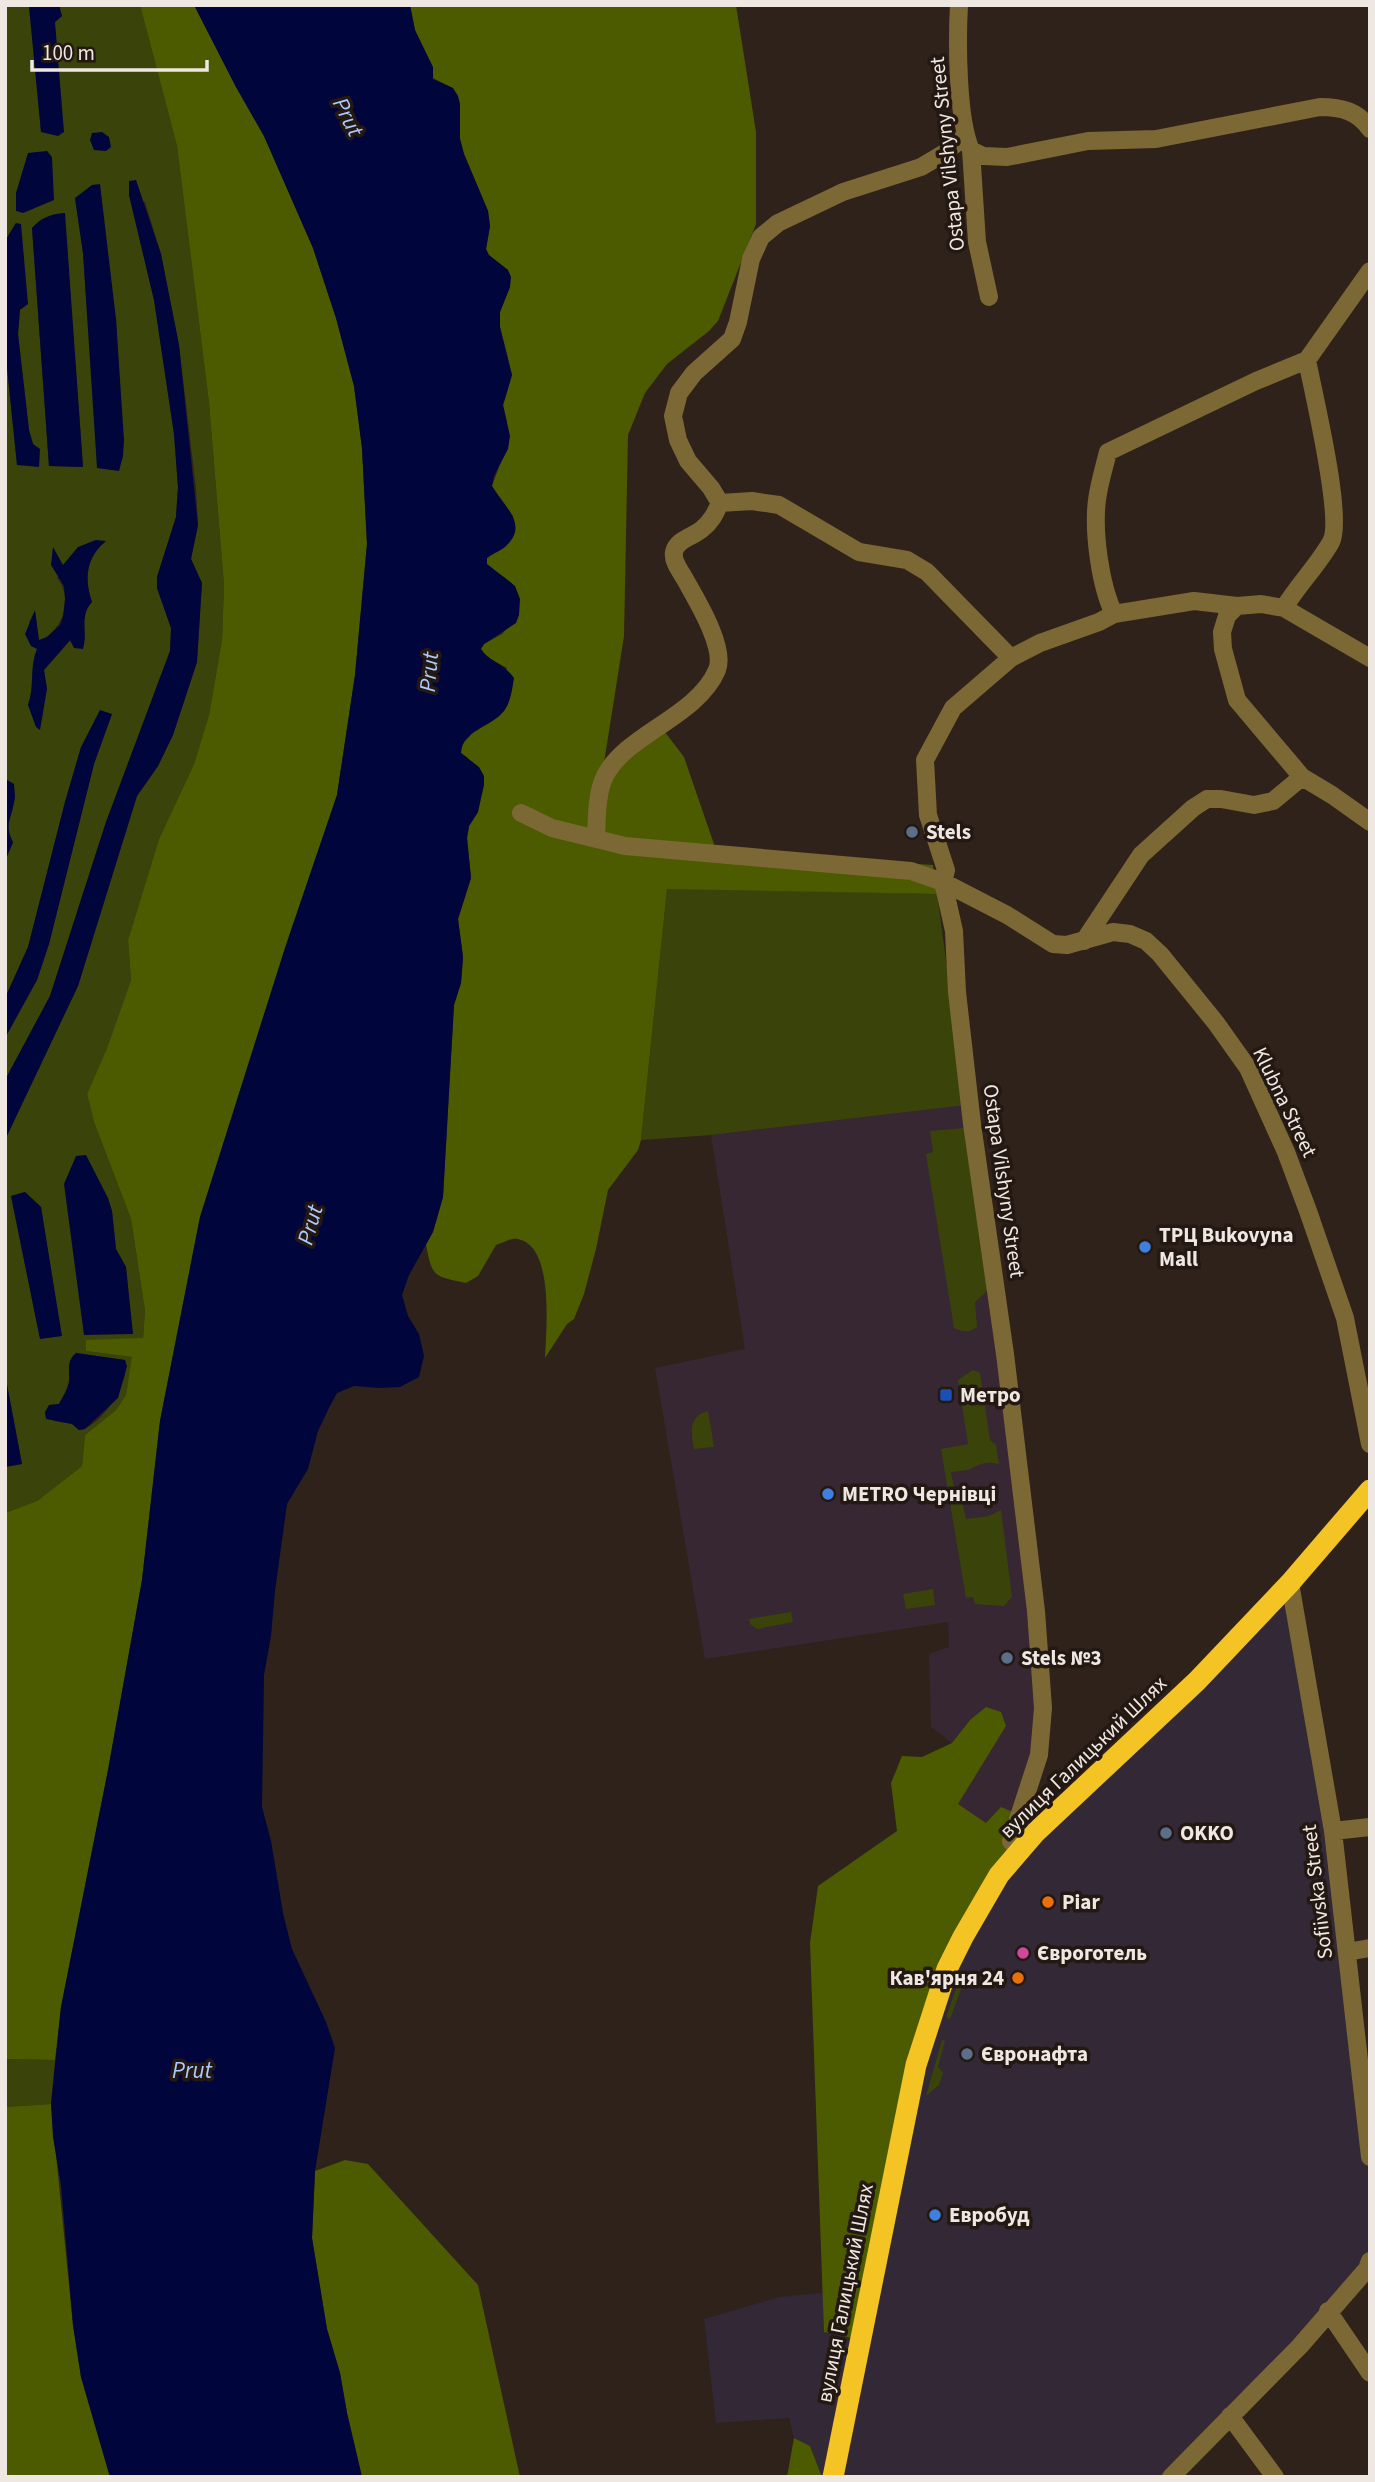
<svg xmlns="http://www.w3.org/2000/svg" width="1375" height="2482" font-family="'Source Sans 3',sans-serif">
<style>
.commercial{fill:#362732}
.industrial{fill:#332836}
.green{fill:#3a440a;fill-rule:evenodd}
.forest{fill:#4c5a00}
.water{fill:#00053b}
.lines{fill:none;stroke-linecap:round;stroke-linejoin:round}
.minor{stroke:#7b6835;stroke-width:18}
.highway{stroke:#f4c425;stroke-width:21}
.service-dot{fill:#5c6f8a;stroke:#241912;stroke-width:2.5}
.shop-dot{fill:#3f7fe0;stroke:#241912;stroke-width:2.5}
.transit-dot{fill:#1a4fb4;stroke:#241912;stroke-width:2.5}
.food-dot{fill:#e8710a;stroke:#241912;stroke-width:2.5}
.hotel-dot{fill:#d1479c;stroke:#241912;stroke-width:2.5}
.labels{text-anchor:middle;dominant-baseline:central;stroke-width:7;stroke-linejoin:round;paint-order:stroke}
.street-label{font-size:21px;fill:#efe7e2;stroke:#241912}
.poi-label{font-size:21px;font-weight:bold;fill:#efe7e2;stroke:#241912;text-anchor:start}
.water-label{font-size:23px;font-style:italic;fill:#accafe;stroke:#241912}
</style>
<rect width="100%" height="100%" fill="#2e221b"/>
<path class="commercial" d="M966,1105L1041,1707L1018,1814L986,1823L957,1804L1006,1726L970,1720L952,1743L931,1727L929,1654L949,1647L948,1622L705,1659L655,1368L745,1349L711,1135Z"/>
<path class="industrial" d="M1290,1577L1370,2144V2265L1173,2477H822L810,2446L794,2438L789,2418L716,2423L704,2319L779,2297L823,2293L824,2332L923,2025L998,1875Z"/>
<path class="green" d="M5,5H29L41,132L55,22L62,16L59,5H140L177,146L209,403L224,585L222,640L209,715L194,764L159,839L128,940L131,980L107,1048L87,1094L94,1122L131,1219L145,1311L143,1338L86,1351L133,1357L126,1395L116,1410L85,1435L82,1466L37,1501L5,1513V1467L22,1464L5,1374V1140L78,986L137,796L158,766L173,735L197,662L202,583L191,559L198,525L196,488L179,345L161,254L145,202L129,195L154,300L174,434L178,487L176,517L157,577V588L171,628L170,651L106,822L50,996L5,1080V1038L37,980L49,944L94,764L112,714L81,747L65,802L28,947L5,998V861L13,843C4,826 11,819 14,803C15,797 14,790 14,784L5,779V348L17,465L33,444L29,430L18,334L20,310L16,223L5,241ZM75,198L116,319L123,456L89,336L83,253ZM64,213L83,466V467L49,466L32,228ZM96,540L105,542C86,558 84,579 92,602C81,614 84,625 85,640H71L44,670L47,689L28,705C35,686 30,667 37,649L29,622L35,611L39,641C63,631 74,598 57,578L88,543ZM101,1185L112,1211L116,1249L126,1267L132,1334H84ZM25,1192L41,1207L61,1336L40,1338L11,1196ZM76,1353L125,1360C132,1382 99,1429 79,1430L72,1424L54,1421L49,1405L59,1404C62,1397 68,1389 69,1381C70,1370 66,1362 76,1353Z
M667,888L937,894L966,1105L711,1135L641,1140Z
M964,1128L990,1288L975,1302L977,1327C969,1333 963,1332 954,1328L926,1154L933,1152L930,1131Z
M973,1370L980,1373L990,1440L996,1445L999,1464C986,1461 980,1464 970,1469C965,1471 956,1471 951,1472L955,1493H960L966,1519L989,1516L1001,1510L1012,1597L1004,1606L975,1604L973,1597L966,1598L941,1449L968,1444L958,1380Z
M708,1411L714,1447L694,1449C691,1433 688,1416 708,1411Z
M933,1589L935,1605L906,1609L903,1594Z
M791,1612L793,1622L757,1629L750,1624L749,1619Z
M961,1975L965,1977L964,1981L950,2019L947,2018V2014Z
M942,2040L945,2041L938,2067L943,2073L939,2085L926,2096Z
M5,2059L55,2060L51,2104L5,2107Z"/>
<path class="forest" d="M140,5H194L236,87L264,136L313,248L336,318L354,386L362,448L367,544L355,675L337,795L285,948L200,1217L160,1421L142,1580L108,1770L61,2007L55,2060L5,2059V1513L37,1501L82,1466L85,1435L116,1410L126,1395L132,1357L86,1351V1340L143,1338L145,1311L131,1219L94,1122L87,1094L107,1048L131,980L128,940L159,839L194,764L209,715L222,640L224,585L209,403L177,146Z
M410,5H736L756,132V224L718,321L709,331L667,364L645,393L628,435L624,636L604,763L658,723L684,757L715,847L765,854L933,865L937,894L667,889L641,1140L638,1150L608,1190L596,1249L584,1294L574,1319L567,1324L545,1358C546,1331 555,1244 517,1239C511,1238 502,1243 496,1245L478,1276L466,1283C434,1276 432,1278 426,1244L433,1232L443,1197L454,1005L461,983L463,957L458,919L471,878L467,838L469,826L478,812L468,758L461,753L462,744L470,736L507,668L485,656L480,649L484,644L502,634L519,615C520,580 511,584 487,565V558L506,546L515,526L513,516L492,486L499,467L507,422L503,405L512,375L500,327V312L510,287L508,270L488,255L486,249L490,226L488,211L464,154L460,139V104L452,88L433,78L415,30Z
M986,1707L1001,1712L1006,1726L958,1804L986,1823L1001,1807L1018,1814L998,1875L941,1969L852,2338L824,2332L810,1943L818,1886L897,1831L891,1783L902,1756L922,1757L952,1743L970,1720Z
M51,2104L73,2325L81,2377L110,2477H5V2107Z
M345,2160L368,2164L478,2285L520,2477H362L347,2413L340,2373L327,2329L312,2238L315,2171Z
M794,2438L810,2446L822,2477H787Z"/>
<path class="water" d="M59,5L62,16L55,22L64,132L58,136L41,132L29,6Z
M194,5H410L415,30L433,67V79L453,88L458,96L460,104V139L464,154L488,211L490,226L486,249L489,255L508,270L511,277L510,287L500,312V327L512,375L503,405L510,436L508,449L494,476L492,486C502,505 530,524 506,546C501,551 493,553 487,558V564L515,586L520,599L519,615L516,623L484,644L481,649C489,662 504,663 514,678C512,690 511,701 504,711C492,727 462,730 461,753L479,767L484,776V785L478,812L469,826L467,838L471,878L458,919L463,957L461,983L454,1005L443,1197L433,1232L409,1275L402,1295L408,1316L419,1334L424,1356L419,1377L400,1387L379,1388L354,1386L337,1393L329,1408L318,1431L308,1469L287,1504L275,1591L271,1636L264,1675L262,1807L271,1841L283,1913L292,1949L326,2022L335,2048L315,2171L312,2238L327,2329L340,2373L347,2413L362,2477H110L81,2377L73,2325L61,2185L53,2137L51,2104L61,2007L108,1770L142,1580L160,1421L200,1217L285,948L337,795L355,675L367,544L362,448L354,386L336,318L313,248L264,136L236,87Z
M102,132L109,137L111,147L106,151L94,150L90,140L92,133Z
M47,151L52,157L54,200L23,213L16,211V193L28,153Z
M136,180L161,254L179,345L198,525L191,559L202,583L197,662L173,735L158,766L137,796L78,986L5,1140V1080L50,996L106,822L170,651L171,628L157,588V577L176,517L178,487L174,434L154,300L129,195V181Z
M100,184L116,319L124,440L123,456L119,471L97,468L83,253L75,198L92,185Z
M65,213L83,467L49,466L32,228C41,218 50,214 65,213Z
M16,223L21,224L28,304L20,310L18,334L29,430L33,444L40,449L39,467L17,465L5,348V241Z
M96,540L106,541C86,557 84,579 92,602C79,616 88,632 83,649L74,648L70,640L44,670L47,689L40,730L36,727L28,705C35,686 29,668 37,649L31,646L25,634L35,610L39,640L47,637L60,625L63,617L65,599L64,586L51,565L53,547L63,565L78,547Z
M100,710L112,714L94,764L49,944L37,980L5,1038V998L28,947L65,802L81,747Z
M5,779L14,784C14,790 16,797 14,802C11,819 4,826 13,842L5,861Z
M86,1155L108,1198L112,1211L116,1249L126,1267L133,1334L84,1335L64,1184L76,1156Z
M25,1192L41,1207L62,1336L40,1339L11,1196Z
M76,1353L125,1360L127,1366L118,1398L85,1429L79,1430L72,1424L46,1419L45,1412L49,1405L59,1404C63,1397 68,1389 69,1381C70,1370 66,1362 76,1353Z
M5,1374L22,1464L5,1467Z"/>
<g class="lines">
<path class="minor" d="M959,5C957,41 957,119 971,150L977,242L989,297
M965,136L943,154L921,167L843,192L778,223L761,237L751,259L738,322L732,339L694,373L679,393L673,416L678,440L688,461L711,488L720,503L752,501L779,505L859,552L907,560L927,572L1011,658
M971,150L983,156L1007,157L1088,141L1156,139L1320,107C1341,107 1358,111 1370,129
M1237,606L1227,616L1222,632L1223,649L1237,700L1302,777L1332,795L1370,822
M1284,608C1298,585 1318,565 1331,542C1344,519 1313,392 1307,360L1370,271
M1114,614C1100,585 1093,532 1097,500C1099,484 1104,468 1108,452L1256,381L1307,360
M521,813L552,828L625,846L911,871L943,882L1007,915L1053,944L1067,945L1113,932L1130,934L1146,941L1160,954L1216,1023L1248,1068L1286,1152L1308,1211L1345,1318L1370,1444
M596,839C597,820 596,794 605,776C626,734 697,717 717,670C726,648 697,601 686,581C682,573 672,562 674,552C677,539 693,537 702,529C711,522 715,514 720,503
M1084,941L1141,855L1193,808L1207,799H1221L1254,805L1273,801L1302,777
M1290,1583L1333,1831L1370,2157
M1333,1831L1370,1827
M1019,1852L1011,1841L1039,1755L1043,1708L1036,1611L1005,1354L972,1124L957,992L954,931L943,882L946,870L928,815L925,760L953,708L1011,658L1040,643L1099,622L1114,614L1194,601L1237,606L1261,604L1284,608L1370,658
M1347,1952L1370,1948
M1328,2311L1370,2373
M1230,2416L1275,2477
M1171,2477L1300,2346L1367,2269L1370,2261"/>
<path class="highway" d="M833,2477L916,2065L947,1969L963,1937L999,1875L1036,1832L1197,1681L1290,1583L1370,1490"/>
</g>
<g class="service-dot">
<circle cx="912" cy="832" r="7"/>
<circle cx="1007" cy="1658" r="7"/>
<circle cx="1166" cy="1833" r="7"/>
<circle cx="967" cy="2054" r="7"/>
</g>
<g class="shop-dot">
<circle cx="1145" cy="1247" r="7"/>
<circle cx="828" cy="1494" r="7"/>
<circle cx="935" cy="2215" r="7"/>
</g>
<rect class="transit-dot" x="939" y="1388" width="14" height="14" rx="3.5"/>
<g class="food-dot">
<circle cx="1048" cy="1902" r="7"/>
<circle cx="1018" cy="1978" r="7"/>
</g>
<circle class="hotel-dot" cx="1023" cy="1953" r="7"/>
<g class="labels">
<g class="street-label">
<text transform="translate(947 154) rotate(-96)">Ostapa Vilshyny Street</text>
<text transform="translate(1285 1102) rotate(64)">Klubna Street</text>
<text transform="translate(1004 1181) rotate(82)">Ostapa Vilshyny Street</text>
<text transform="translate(1083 1757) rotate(-44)">вулиця Галицький Шлях</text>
<text transform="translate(1317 1892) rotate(-97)">Sofiivska Street</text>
<text transform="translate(845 2293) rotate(-79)">вулиця Галицький Шлях</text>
</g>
<g class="poi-label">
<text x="926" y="832">Stels</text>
<text x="1159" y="1235">ТРЦ Bukovyna<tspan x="1159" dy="24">Mall</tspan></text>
<text x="960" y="1395">Метро</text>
<text x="842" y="1494">METRO Чернівці</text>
<text x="1021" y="1658">Stels №3</text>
<text x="1180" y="1833">OKKO</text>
<text x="1062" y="1902">Piar</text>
<text x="1037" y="1953">Євроготель</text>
<text x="1004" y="1978" text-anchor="end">Кав'ярня 24</text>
<text x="981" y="2054">Євронафта</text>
<text x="949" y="2215">Евробуд</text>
</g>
<g class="water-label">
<text transform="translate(348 117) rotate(63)">Prut</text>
<text transform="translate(429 672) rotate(-85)">Prut</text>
<text transform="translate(310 1225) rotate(-74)">Prut</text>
<text x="192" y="2070">Prut</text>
</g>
</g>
<rect width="1375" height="2482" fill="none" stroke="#efe7e2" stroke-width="14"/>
<path d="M32 60v10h175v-10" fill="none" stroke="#efe7e2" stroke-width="3.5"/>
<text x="42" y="60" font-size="21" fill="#efe7e2" stroke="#241912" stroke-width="5" paint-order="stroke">100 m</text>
</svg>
